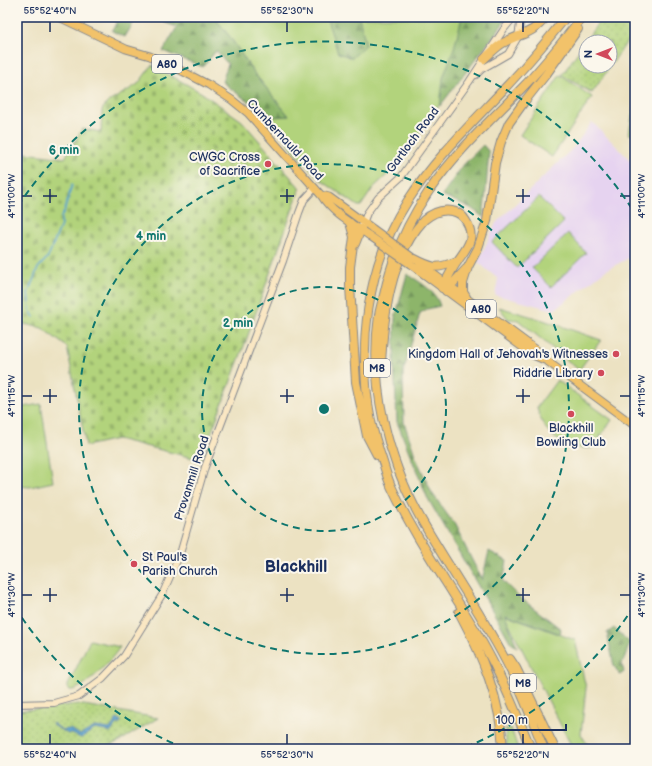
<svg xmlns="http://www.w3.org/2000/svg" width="652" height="766" font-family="'Balsamiq Sans',sans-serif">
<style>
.built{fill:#e6d3f0}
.grass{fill:#b2d37b;stroke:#66816c}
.forest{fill:url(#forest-firs);stroke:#547264}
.cemetery{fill:url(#cemetery-stones);stroke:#66816c}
.park{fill:url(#park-dots);stroke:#66816c;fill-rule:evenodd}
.water{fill:#58a3d0;stroke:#3a6997}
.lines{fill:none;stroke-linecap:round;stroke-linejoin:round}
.stream{stroke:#58a3d0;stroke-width:1.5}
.secondary-casing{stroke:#848890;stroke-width:8}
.primary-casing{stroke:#848890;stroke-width:9}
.motorway-casing{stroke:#848890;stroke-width:10}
.secondary{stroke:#fae7c3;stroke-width:6}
.primary{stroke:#f2c26a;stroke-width:7}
.motorway{stroke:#f2c26a;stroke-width:8}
.primary-bridge-casing{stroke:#848890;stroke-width:9;stroke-linecap:butt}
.primary-bridge{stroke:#f2c26a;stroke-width:7}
.ticks{fill:none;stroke:#1b2f5e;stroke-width:1.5}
.ring{fill:none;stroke:#0f766e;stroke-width:2;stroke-dasharray:7 5}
.poi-dot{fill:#d1495b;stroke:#fbf7ec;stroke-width:1.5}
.labels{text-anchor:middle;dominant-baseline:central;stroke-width:4;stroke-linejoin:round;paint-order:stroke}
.shield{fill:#fbf7ec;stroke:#5e6b89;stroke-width:1}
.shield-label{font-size:11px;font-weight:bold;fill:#1b2f5e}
.street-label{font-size:12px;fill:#1b2f5e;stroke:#fbf7ec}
.poi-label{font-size:12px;fill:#1b2f5e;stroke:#fbf7ec;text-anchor:end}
.district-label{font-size:16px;font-weight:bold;fill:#1b2f5e;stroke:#fbf7ec}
.centre{fill:#0f766e;stroke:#fbf7ec;stroke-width:2}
.ring-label{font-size:12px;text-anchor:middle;font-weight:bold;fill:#0f766e;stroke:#fbf7ec;stroke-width:4;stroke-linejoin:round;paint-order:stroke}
.neatline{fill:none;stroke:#1b2f5e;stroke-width:1.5}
.ticks-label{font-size:10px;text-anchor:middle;fill:#1b2f5e}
</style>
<defs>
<pattern id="forest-firs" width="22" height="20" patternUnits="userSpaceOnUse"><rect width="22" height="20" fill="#8db56b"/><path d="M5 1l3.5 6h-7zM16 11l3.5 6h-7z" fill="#72945b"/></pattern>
<pattern id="cemetery-stones" width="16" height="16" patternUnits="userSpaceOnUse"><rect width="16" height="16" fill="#b2d37b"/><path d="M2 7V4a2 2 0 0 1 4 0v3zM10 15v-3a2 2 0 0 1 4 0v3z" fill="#98b56d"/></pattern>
<pattern id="park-dots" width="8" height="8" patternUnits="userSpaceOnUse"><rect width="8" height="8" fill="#b2d37b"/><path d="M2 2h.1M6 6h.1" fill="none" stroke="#98b56d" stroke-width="1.8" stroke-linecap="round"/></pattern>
</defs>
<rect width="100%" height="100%" fill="#fbf7ec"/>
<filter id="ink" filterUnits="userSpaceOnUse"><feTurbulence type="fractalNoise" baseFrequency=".025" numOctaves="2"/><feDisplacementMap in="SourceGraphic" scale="8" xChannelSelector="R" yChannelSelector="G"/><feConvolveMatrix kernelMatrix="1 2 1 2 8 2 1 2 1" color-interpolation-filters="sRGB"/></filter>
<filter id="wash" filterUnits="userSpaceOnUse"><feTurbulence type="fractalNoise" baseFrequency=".012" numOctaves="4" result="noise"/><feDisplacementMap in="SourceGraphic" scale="16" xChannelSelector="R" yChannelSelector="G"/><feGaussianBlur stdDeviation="0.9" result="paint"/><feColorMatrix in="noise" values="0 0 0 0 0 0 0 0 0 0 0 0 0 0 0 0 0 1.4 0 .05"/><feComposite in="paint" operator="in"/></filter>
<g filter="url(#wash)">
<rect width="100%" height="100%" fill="#ece2c2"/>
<path class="built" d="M592,122L635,165V252L627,259L606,270L554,310L495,295L498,279L478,262L496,223L573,148Z"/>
<path class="grass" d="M214,17H501L402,158L387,175L373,188L361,206H358L322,181L299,157L269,117L289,116L254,73L230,37Z
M560,75L592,97L552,157L520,135Z
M635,98V135L629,134Z
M539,197L564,222L517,268L492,242Z
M568,233L586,253L551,287L532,268Z
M499,307L543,320L601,340L579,370L518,320L508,319Z
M557,380L612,420L592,448C564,450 542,434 537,407Z
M41,404L53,482L30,487L18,486L17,408Z
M504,614L575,640L586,688L581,734L590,749H573Z
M90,640L120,647C112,659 84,691 70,690L68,688V685Z
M511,728L518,749H507L505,730Z"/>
<path class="forest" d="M108,17H137L125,37L112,31L117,21Z
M150,17H214L230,37L254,73L289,116L269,117L222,82L228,64L216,51L203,67L163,51L177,27Z
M326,17H359L366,45L352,58L338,53Z
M462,17H508L440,106L443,78L454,48Z
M483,145L489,152C487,174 486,195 483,217L471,208L442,195L464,164Z
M407,274C420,282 436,291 440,306L427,309L420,313L403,373L404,422L416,458L432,493L454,524L482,580L489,551L507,561L503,581L518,596L561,629L560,634L505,614L517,647L511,643L427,497L397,422L394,363L395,318Z
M614,628L630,643L622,664L624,672L620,675L614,666L607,633Z"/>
<path class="cemetery" d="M152,65L202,93L242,121L300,188L247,338L201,460L117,439L86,446L67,347L42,328L20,323L17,328V152L65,158L82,129L101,132L102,110L107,103L138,84Z"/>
<path class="park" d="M602,17H635V30L592,93L562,75ZM586,42H610V66H586Z
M78,704L158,718L120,741L101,749H17V711Z"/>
<path class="water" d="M117,719L120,720L121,721L119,724H116L111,732L95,729L81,738L70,733L67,734L66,732L61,730L52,724L53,723L62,730L70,729L80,735L95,727L110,729Z"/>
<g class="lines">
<path class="stream" d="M34,317L30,310L28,293L38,268L48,257L61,225V217L64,212L72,185"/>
</g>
</g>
<g filter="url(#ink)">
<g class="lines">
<g class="secondary-casing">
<path id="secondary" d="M476,75L482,69L508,54L518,37L521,17
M362,226L367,213L378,198L401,177L469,82L504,29L514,17
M17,704L54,703L79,696L103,678L124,656L162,595L180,554L205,467L283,261L299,213L304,200L315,188"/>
</g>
<g class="primary-casing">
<path id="primary" d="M59,17L126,49L150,56L184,72L209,85L232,100L248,113L321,195C332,213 352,224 370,236
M321,195L329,197L373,229
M410,264L533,355L547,361L635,426
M420,264L538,351L546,359"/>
</g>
<g class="motorway-casing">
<path id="motorway" d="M533,17L539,19L544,17
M484,59C490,54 496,47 503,43C521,33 532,35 546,17
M350,223L354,237L350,267V286L356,382L367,436L377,455
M355,244L361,229
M413,258C432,268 436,270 457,261
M446,291L466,269
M466,297L463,292V283L468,267L478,248L487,221L495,163L501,142L509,123L524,102L547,73L578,29
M381,366C383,319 390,256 424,220C432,213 442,209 452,211C458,212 463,216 466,221C477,239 466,248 457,262C451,270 447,280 442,288
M459,612C482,655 501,700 503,749
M510,659L516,668L555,749
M531,749C517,715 504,681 486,649C456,594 417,543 391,486C386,475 384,464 380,453C377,443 373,432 371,421C357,348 366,266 407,202C434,160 469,126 503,90C525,67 546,42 566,17
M544,749C533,723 524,696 511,671C485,618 450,570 421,519C387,458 369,385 379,315C380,309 382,302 384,295C392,258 407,223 429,191C455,153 490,121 522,88C544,66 563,41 582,17"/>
</g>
<use href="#secondary" class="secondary"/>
<use href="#primary" class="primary"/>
<use href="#motorway" class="motorway"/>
<g class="primary-bridge-casing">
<path id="primary-bridge" d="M373,229L413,258
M370,236L410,264"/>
</g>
<use href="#primary-bridge" class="primary-bridge"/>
</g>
</g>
<path class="ticks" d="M50,22V32M287,22V32M523,22V32M50,189V203M287,189V203M523,189V203M22,196H32M43,196H57M280,196H294M516,196H530M620,196H630M50,389V403M287,389V403M523,389V403M22,396H32M43,396H57M280,396H294M516,396H530M620,396H630M50,588V602M287,588V602M523,588V602M22,595H32M43,595H57M280,595H294M516,595H530M620,595H630M50,734V744M287,734V744M523,734V744"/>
<g class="ring">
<circle cx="324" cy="409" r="122"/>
<circle cx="324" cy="409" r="245"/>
<path d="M634 606A367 367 0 0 1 464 748M184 748A367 367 0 0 1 18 612M18 206A367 367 0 0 1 634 212"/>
</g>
<g class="poi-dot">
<circle cx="268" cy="164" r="4"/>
<circle cx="616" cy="354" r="4"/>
<circle cx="601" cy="373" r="4"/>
<circle cx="571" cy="414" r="4"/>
<circle cx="134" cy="564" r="4"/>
</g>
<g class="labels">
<g class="shield">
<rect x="152" y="55" width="30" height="18" rx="3"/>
<rect x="466" y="300" width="30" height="18" rx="3"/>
<rect x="364" y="359" width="26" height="18" rx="3"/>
<rect x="510" y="674" width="26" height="18" rx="3"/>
</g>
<g class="shield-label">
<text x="167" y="64">A80</text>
<text x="481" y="309">A80</text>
<text x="377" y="368">M8</text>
<text x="523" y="683">M8</text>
</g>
<g class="street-label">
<text transform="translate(285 140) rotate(47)">Cumbernauld Road</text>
<text transform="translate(413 140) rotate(-53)">Gartloch Road</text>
<text transform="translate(192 478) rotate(-72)">Provanmill Road</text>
</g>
<g class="poi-label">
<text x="260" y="157">CWGC Cross<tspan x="260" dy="14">of Sacrifice</tspan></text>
<text x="608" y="354">Kingdom Hall of Jehovah's Witnesses</text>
<text x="593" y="373">Riddrie Library</text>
<text x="571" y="428" text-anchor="middle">Blackhill<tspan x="571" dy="14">Bowling Club</tspan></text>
<text x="142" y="557" text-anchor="start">St Paul's<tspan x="142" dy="14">Parish Church</tspan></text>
</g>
<g class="district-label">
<text x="296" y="567">Blackhill</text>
</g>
</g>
<circle cx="324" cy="409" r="6" class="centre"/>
<g class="ring-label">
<text x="64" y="154">6 min</text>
<text x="151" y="240">4 min</text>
<text x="238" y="327">2 min</text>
</g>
<rect width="652" height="766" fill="none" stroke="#fbf7ec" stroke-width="44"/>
<g transform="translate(598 54) rotate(270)"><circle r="19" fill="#fbf7ec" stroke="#a1a7b3"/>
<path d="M0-3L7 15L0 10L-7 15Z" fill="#d1495b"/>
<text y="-6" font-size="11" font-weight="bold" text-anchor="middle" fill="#1b2f5e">N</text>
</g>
<path d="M490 724v6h76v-6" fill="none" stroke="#1b2f5e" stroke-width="2"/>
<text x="496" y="724" font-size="12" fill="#1b2f5e" stroke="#fbf7ec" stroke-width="3" paint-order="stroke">100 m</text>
<rect x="22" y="22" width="608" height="722" class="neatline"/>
<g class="ticks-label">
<text x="50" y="14">55°52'40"N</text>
<text x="287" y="14">55°52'30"N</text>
<text x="523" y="14">55°52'20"N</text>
<text transform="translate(641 196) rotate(-90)" y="4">4°11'00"W</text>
<text transform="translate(11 196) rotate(-90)" y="4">4°11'00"W</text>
<text transform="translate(641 396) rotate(-90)" y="4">4°11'15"W</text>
<text transform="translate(11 396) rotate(-90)" y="4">4°11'15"W</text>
<text transform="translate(641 595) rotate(-90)" y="4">4°11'30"W</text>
<text transform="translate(11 595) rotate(-90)" y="4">4°11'30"W</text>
<text x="50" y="758">55°52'40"N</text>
<text x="287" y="758">55°52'30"N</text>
<text x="523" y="758">55°52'20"N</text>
</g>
</svg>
